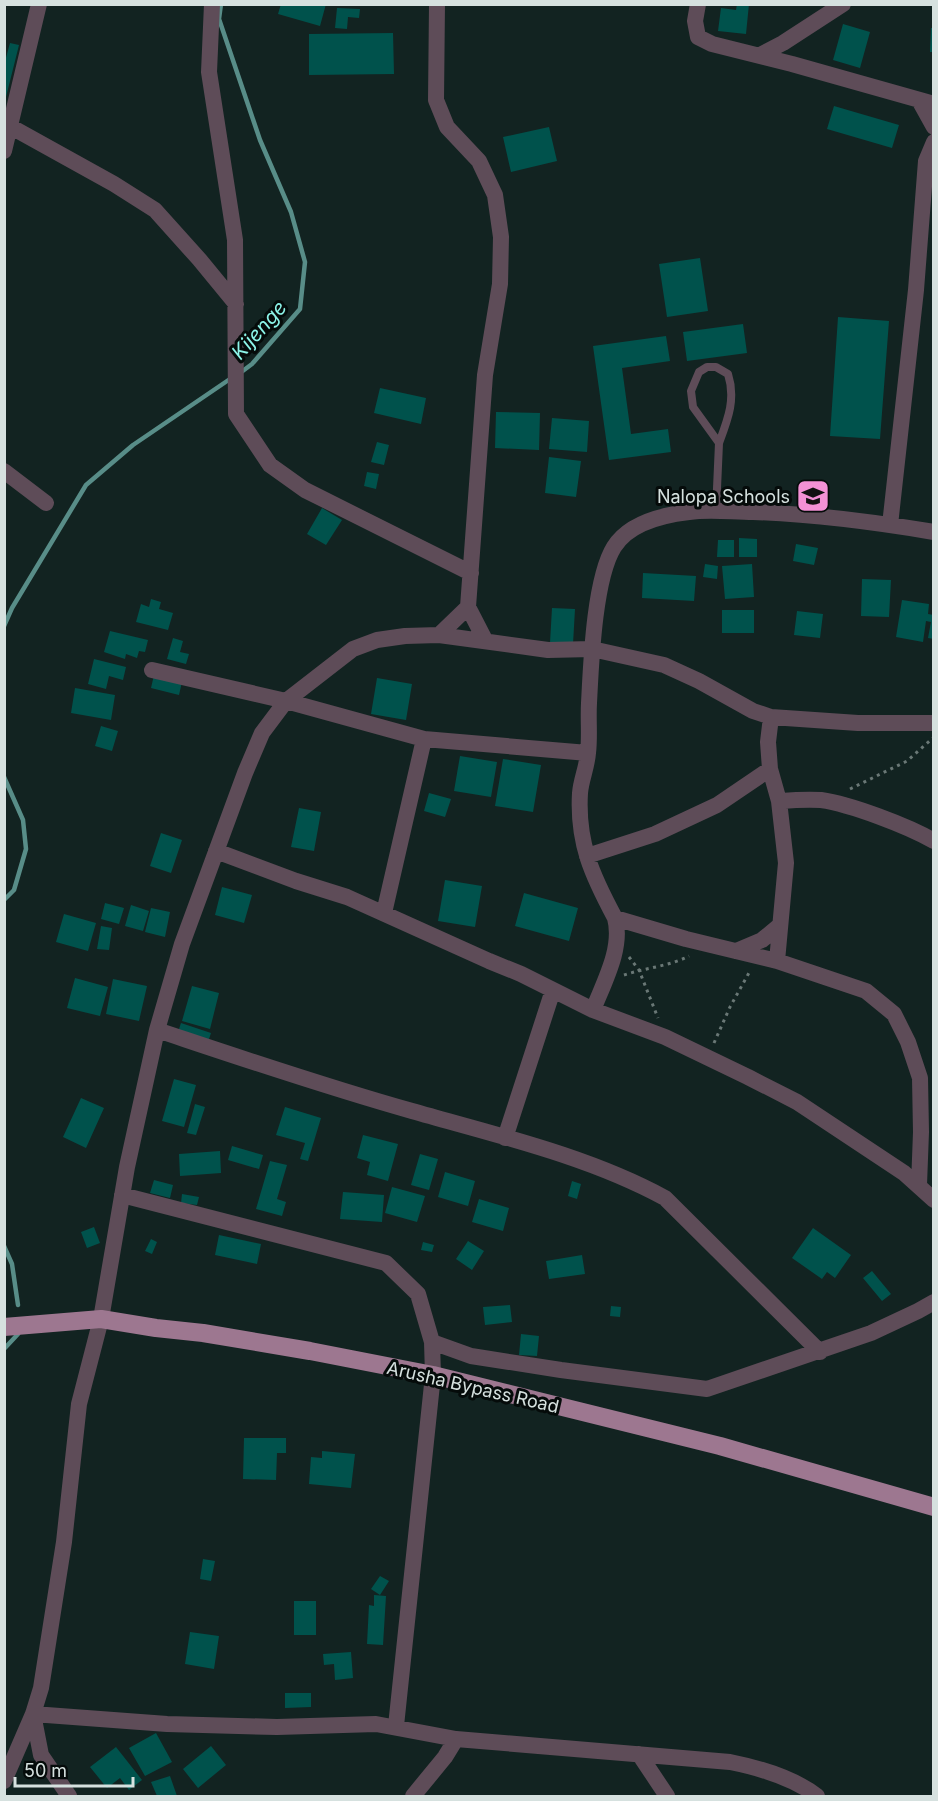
<svg xmlns="http://www.w3.org/2000/svg" width="938" height="1801" font-family="Inter,sans-serif">
<style>
.lines{fill:none;stroke-linecap:round;stroke-linejoin:round}
.stream{stroke:#588d88;stroke-width:4.5}
.building{fill:#00524c}
.path{stroke:#6a7876;stroke-width:3;stroke-dasharray:3 4.5;stroke-linecap:butt}
.service{stroke:#5e4c58;stroke-width:8}
.minor{stroke:#5e4c58;stroke-width:16}
.primary{stroke:#9d7790;stroke-width:18}
.labels{text-anchor:middle;dominant-baseline:central;stroke-width:6;stroke-linejoin:round;paint-order:stroke}
.poi-label{font-size:18px;fill:#d6e1df;stroke:#050b0a;text-anchor:end}
.street-label{font-size:18px;fill:#d6e1df;stroke:#050b0a}
.water-label{font-size:20px;font-style:italic;fill:#8cf5e9;stroke:#050b0a}
</style>
<rect width="100%" height="100%" fill="#122321"/>
<g class="lines">
<path class="stream" d="M221,4L219,19L260,140L291,212L305,262L300,309L252,364L240,373
M4,626L12,608L86,485L133,445L230,379
M4,777L23,820L26,849L14,890L4,900
M4,1246L12,1264L18,1305
M4,1349L18,1334"/>
</g>
<path class="building" d="M281,4H326L320,26L278,14Z
M737,4H749L746,34L718,31L721,8L736,10Z
M337,8L360,9L359,18L348,17L347,29L335,28Z
M843,24L870,32L860,68L833,60Z
M931,28H934V52H930Z
M393,33L394,74L309,75V34Z
M10,43L19,45L5,101L4,65Z
M834,106L899,125L892,148L827,129Z
M549,127L557,161L511,172L503,137Z
M700,258L708,311L667,317L659,264Z
M838,317L889,321L880,439L830,436Z
M743,324L747,353L687,361L683,332Z
M666,336L670,361L622,368L631,434L668,429L671,452L609,460L593,346Z
M380,388L426,398L421,424L374,413Z
M496,412L540,413L539,450L495,448Z
M552,418L589,421L587,452L549,449Z
M377,442L389,445L384,465L371,462Z
M549,457L581,461L576,497L545,493Z
M367,472L379,474L376,489L364,486Z
M322,508L342,520L326,545L307,534Z
M739,538L757,539V557H739Z
M718,540H734V557H717Z
M796,544L818,548L814,565L793,561Z
M705,564L718,566L717,579L703,577Z
M752,564L754,597L725,599L722,566Z
M643,573L696,576L694,601L642,598Z
M862,579L891,580L889,617L861,616Z
M151,599L161,602L159,609L173,613L168,630L136,622L141,604L149,607Z
M902,600L929,604L928,614L934,615V639L928,638L931,622L926,621L923,642L896,637Z
M552,608L575,609L573,644L550,643Z
M722,610H754V633H722Z
M797,611L823,614L820,638L794,635Z
M110,631L148,640L145,652L139,651L137,658L126,654L125,659L104,652Z
M173,638L183,641L180,652L189,654L186,664L167,659Z
M94,659L126,667L123,680L109,676L106,689L88,684Z
M154,675L182,682L179,695L151,688Z
M377,678L412,684L406,720L371,714Z
M75,688L115,695L111,720L71,713Z
M101,726L118,731L112,751L95,746Z
M460,756L497,762L491,797L454,791Z
M503,759L541,765L533,812L495,806Z
M429,793L451,799L445,817L424,811Z
M299,808L321,812L314,851L291,847Z
M161,833L182,840L171,873L150,866Z
M445,880L482,886L475,927L438,921Z
M222,887L252,895L244,923L215,915Z
M524,893L578,908L569,941L515,926Z
M105,903L124,908L119,924L101,919Z
M131,905L149,911L143,931L125,926Z
M151,908L170,912L165,937L145,932Z
M64,914L96,923L88,951L56,942Z
M101,926L112,928L109,950L97,949Z
M75,978L108,987L100,1016L67,1008Z
M113,979L147,986L139,1021L106,1014Z
M192,986L219,993L210,1029L182,1021Z
M181,1023L211,1033L207,1045L177,1035Z
M174,1079L196,1085L184,1127L162,1121Z
M81,1098L104,1108L86,1148L63,1137Z
M195,1104L205,1107L196,1135L187,1133Z
M285,1107L321,1118L308,1161L300,1159L305,1143L276,1135Z
M363,1135L398,1144L388,1181L367,1175L370,1162L357,1158Z
M232,1146L263,1155L259,1169L228,1160Z
M220,1151L221,1173L180,1176L179,1154Z
M420,1154L438,1159L429,1190L411,1185Z
M270,1161L287,1165L277,1199L286,1202L282,1216L256,1209Z
M445,1172L475,1181L468,1206L438,1197Z
M154,1180L173,1185L170,1198L150,1193Z
M572,1181L581,1184L577,1199L568,1196Z
M392,1187L425,1196L417,1222L385,1213Z
M343,1192L384,1195L382,1222L340,1219Z
M182,1194L199,1197L197,1205L181,1203Z
M479,1199L509,1208L503,1231L472,1222Z
M94,1227L100,1243L87,1248L81,1232Z
M813,1228L851,1255L835,1278L827,1272L822,1279L792,1258Z
M219,1235L261,1244L257,1264L215,1255Z
M151,1239L157,1242L152,1254L145,1251Z
M468,1241L484,1251L472,1270L456,1259Z
M423,1242L434,1245L432,1252L421,1250Z
M582,1255L585,1274L549,1279L546,1261Z
M872,1271L891,1294L882,1301L863,1278Z
M510,1305L512,1322L485,1325L483,1307Z
M611,1306L621,1307L620,1317L610,1316Z
M521,1334L539,1336L537,1356L519,1355Z
M244,1438H286V1453H277L276,1480L243,1479Z
M322,1451L355,1454L351,1488L309,1484L311,1457L322,1458Z
M203,1559L215,1561L211,1581L200,1579Z
M380,1576L389,1581L380,1595L371,1589Z
M374,1595L386,1596L383,1645L367,1644L369,1605L374,1606Z
M294,1601H316V1635H294Z
M190,1632L219,1636L214,1669L185,1664Z
M351,1652L353,1678L335,1680L334,1664L324,1665L323,1654Z
M285,1693H311V1707L285,1708Z
M156,1733L172,1762L145,1776L129,1748Z
M211,1746L226,1765L198,1788L183,1769Z
M116,1747L142,1780L129,1790L120,1778L107,1788L90,1767Z
M170,1776L177,1796H157L151,1782Z"/>
<g class="lines">
<path class="path" d="M850,789L907,761L933,738
M629,957L639,970L658,1018
M624,975C645,968 670,966 689,956
M714,1043L730,1007L750,971"/>
<path class="service" d="M716,511L719,443L693,407L691,391L699,372L707,367H716L728,374C736,399 728,419 719,443"/>
<path class="minor" d="M212,4L209,72L235,240L236,414L270,465L305,490L471,573
M437,4L436,100L447,127L479,161L495,195L501,237L500,284L485,375L468,607L485,640
M698,4L695,21L698,37L712,44L792,64L934,104
M760,55L783,43L843,4
M919,100L934,127
M4,123L114,184L155,210L199,259L236,304
M4,151L39,4
M4,471L46,503
M890,525L916,290L926,161L934,142
M439,635L468,607
M152,670L286,701L424,739L588,753
M771,717L768,742L770,769L779,801L786,863L777,961
M779,801C793,800 806,799 821,800C850,804 908,826 934,841
M216,851L296,881L347,897L489,961L521,974L593,1010L665,1037L748,1077L797,1102L904,1173L934,1200
M587,856L655,834L717,805L770,769
M384,913L424,739
M615,918L686,939L777,961L866,991L894,1014L908,1042L920,1078L921,1132L919,1185
M736,951L762,940L779,926
M593,1010C604,982 623,948 615,918C592,875 577,843 580,793C581,780 587,767 588,753C590,737 588,720 589,703C591,665 594,579 614,547C629,523 663,515 689,512C710,509 732,512 753,512C814,514 874,522 934,532
M157,1030C241,1058 326,1087 412,1111C496,1135 588,1156 665,1198L820,1352
M505,1138L553,990
M122,1195L386,1263L418,1294L432,1342L433,1375L396,1726
M432,1342L471,1356L561,1370L707,1389L871,1333L918,1311L934,1302
M639,1754L667,1796
M4,1781L33,1714L41,1688L64,1542L79,1404L101,1319L127,1167L157,1030L182,944L245,773L262,733L286,701L353,649L377,640L405,636L439,635L548,650L592,649L664,665L699,681L753,711L771,717L858,723H934
M69,1796L41,1755L33,1714L167,1724L277,1727L376,1724L456,1739L730,1762C760,1768 792,1777 817,1796
M413,1796L445,1757L456,1739"/>
<path class="primary" d="M4,1327L101,1319L156,1328L203,1333L310,1351L433,1375L720,1446L934,1507"/>
</g>
<defs>
<g id="school-square" transform="scale(1.725)"><rect x="-9" y="-9" width="18" height="18" rx="4" fill="#f391d5" stroke="#050b0a"/><path d="M0-5L7-2L0 1L-7-2ZM-4 1L0 2.5L4 1V4Q0 6-4 4Z" fill="#111"/></g>
</defs>
<g fill-rule="evenodd">
<use href="#school-square" x="813" y="496"/>
</g>
<g class="labels">
<g class="poi-label">
<text x="790" y="496">Nalopa Schools</text>
</g>
<g class="street-label">
<text transform="translate(473 1387) rotate(13)">Arusha Bypass Road</text>
</g>
<g class="water-label">
<text transform="translate(259 330) rotate(-48)">Kijenge</text>
</g>
</g>
<rect width="938" height="1801" fill="none" stroke="#d6e1df" stroke-width="12"/>
<path d="M15 1777v9h118v-9" fill="none" stroke="#d6e1df" stroke-width="3"/>
<text x="24" y="1777" font-size="18" fill="#d6e1df" stroke="#050b0a" stroke-width="4.5" paint-order="stroke">50 m</text>
</svg>
